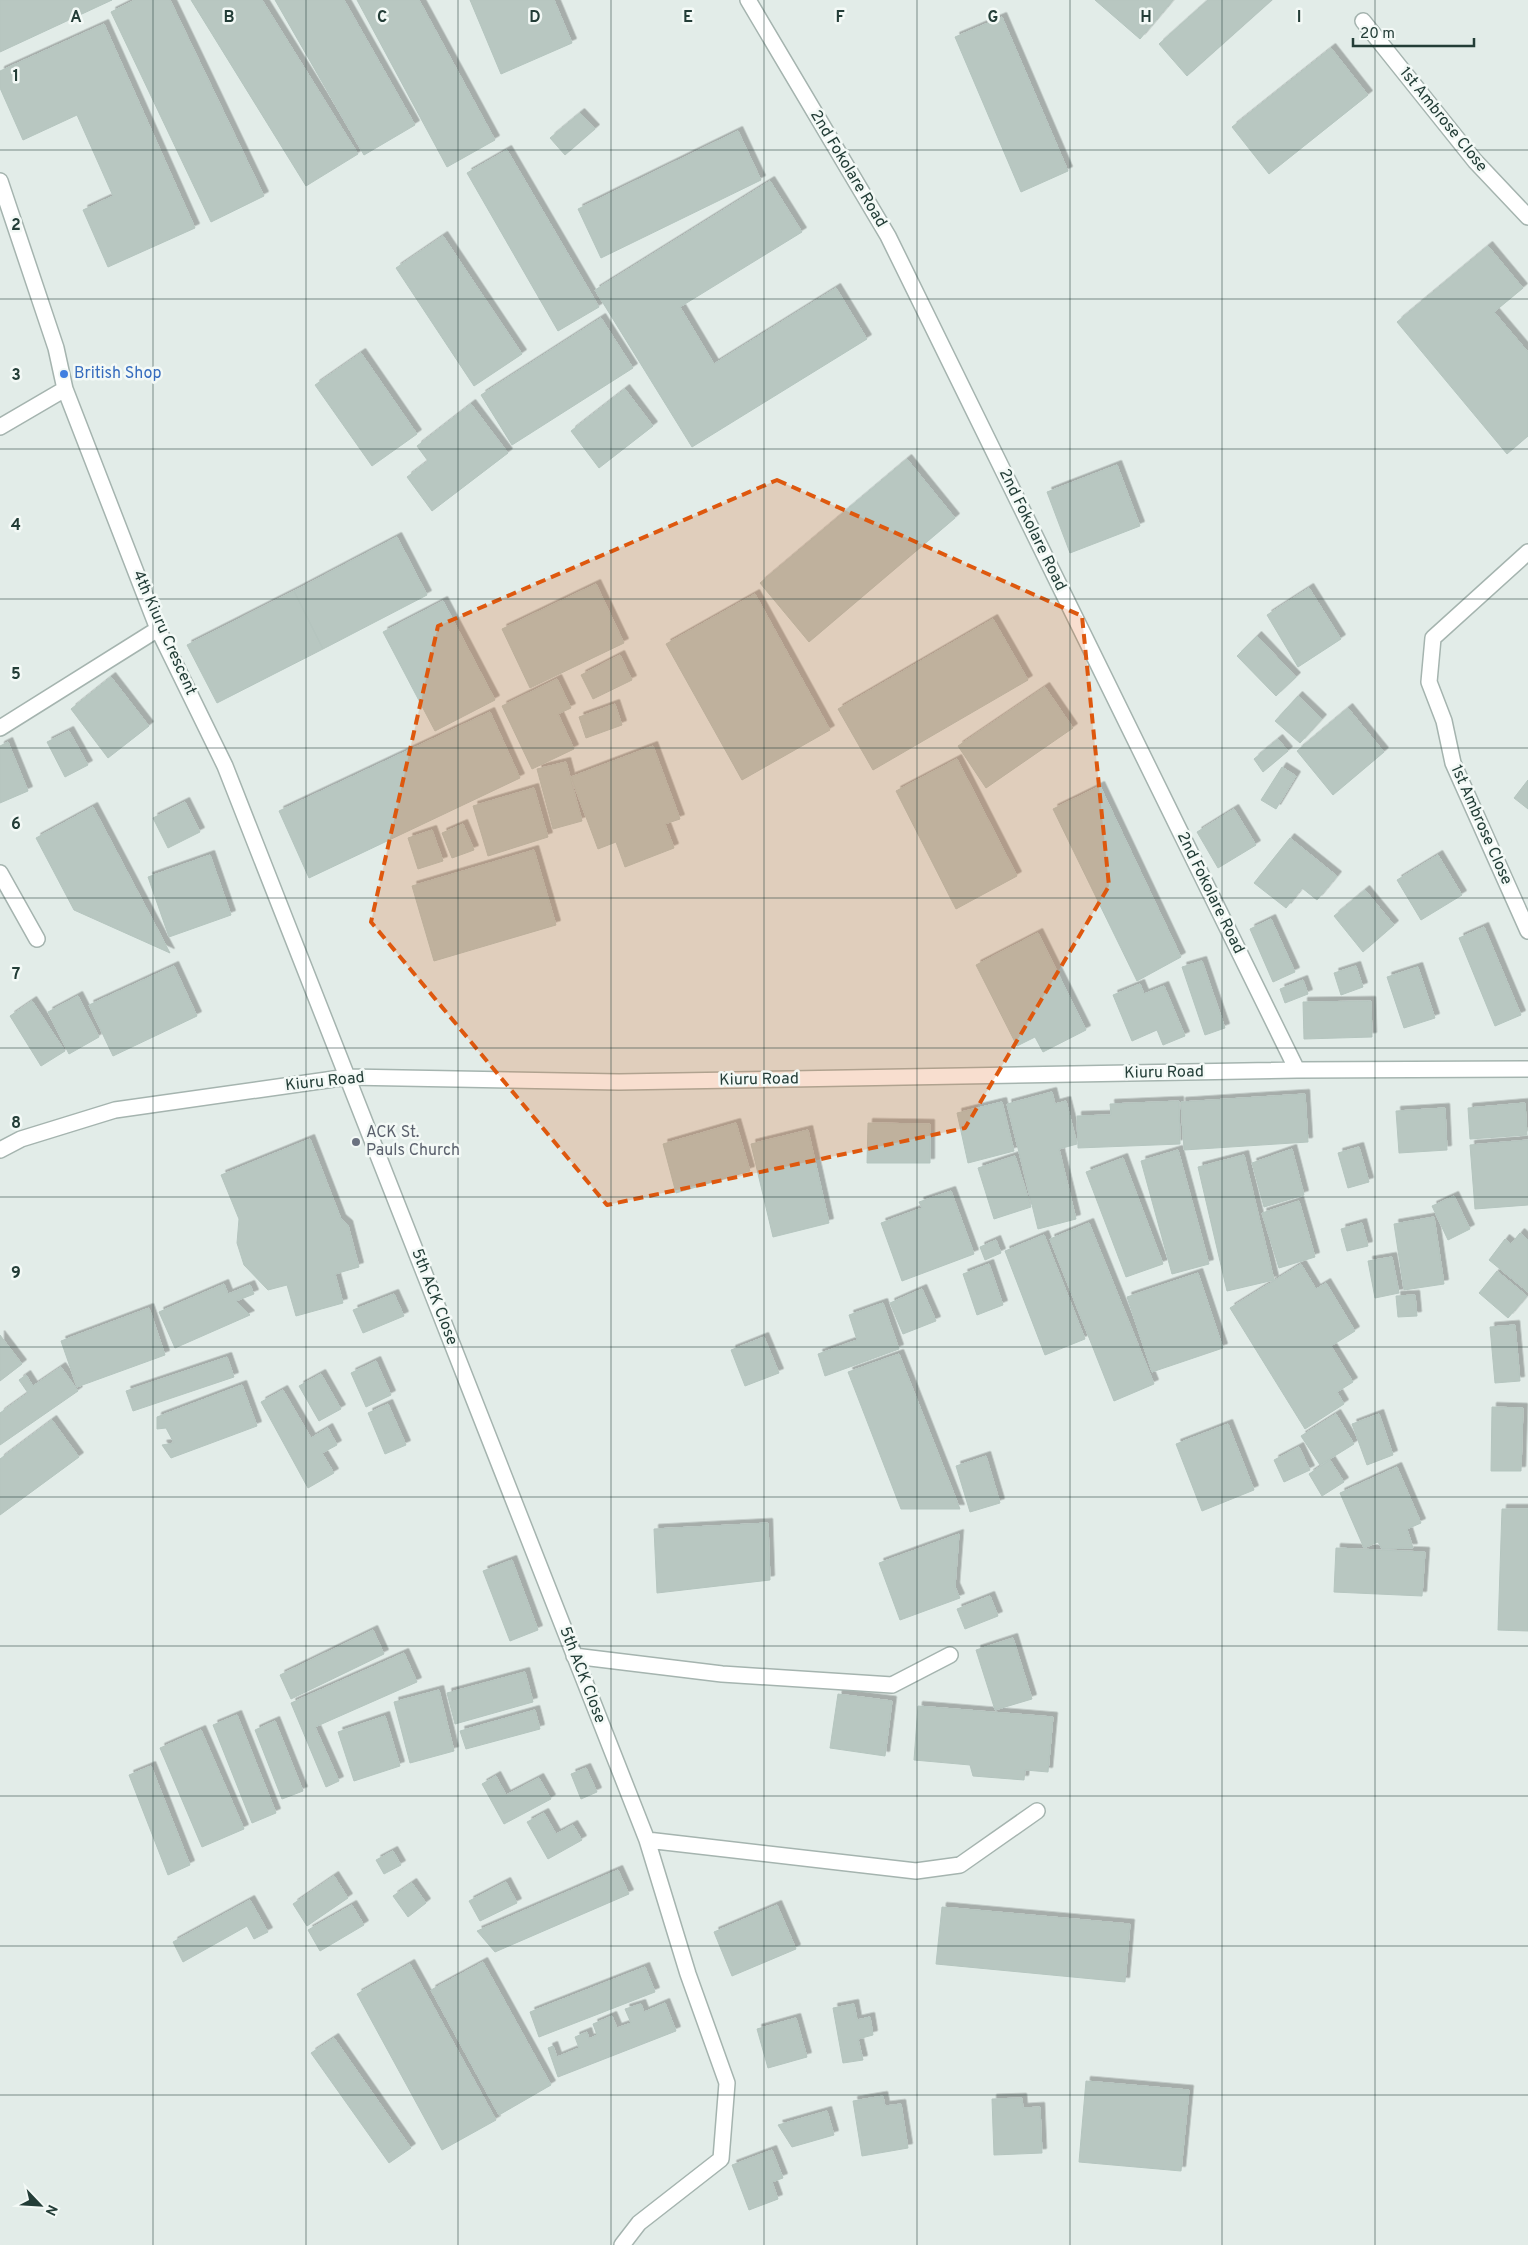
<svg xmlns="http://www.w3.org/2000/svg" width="1528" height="2245" font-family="Overpass,sans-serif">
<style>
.building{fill:#b8c7c1;stroke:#b5c5bf;filter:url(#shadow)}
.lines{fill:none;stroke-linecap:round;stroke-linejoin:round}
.minor-casing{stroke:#a5b4af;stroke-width:18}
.minor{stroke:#fff;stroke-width:15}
.marked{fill:#de580e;fill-opacity:0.2;stroke:#de580e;stroke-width:4;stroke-dasharray:10 6;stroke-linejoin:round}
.grid{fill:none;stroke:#233d37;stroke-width:1;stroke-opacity:0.55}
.shop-dot{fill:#3f7fe0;stroke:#f3f9f6;stroke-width:2}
.worship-dot{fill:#6b7280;stroke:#f3f9f6;stroke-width:2}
.labels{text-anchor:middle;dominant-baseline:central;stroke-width:5;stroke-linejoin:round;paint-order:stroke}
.street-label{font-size:16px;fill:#233d37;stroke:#f3f9f6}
.shop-label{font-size:16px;fill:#366cbe;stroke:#f3f9f6;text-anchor:start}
.worship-label{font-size:16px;fill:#5b616d;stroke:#f3f9f6;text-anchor:start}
.grid-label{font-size:16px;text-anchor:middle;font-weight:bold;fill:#233d37;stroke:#f3f9f6;stroke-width:5;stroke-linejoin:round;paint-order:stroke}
</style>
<defs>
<filter id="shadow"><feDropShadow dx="4.5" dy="-4.5" stdDeviation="0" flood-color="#0004"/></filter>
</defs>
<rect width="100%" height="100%" fill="#e2ece8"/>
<path class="building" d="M0,0H112L0,52Z
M135,0H170L264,196L211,222L111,12Z
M191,0H262L358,154L306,186Z
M275,0H344L415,125L364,155Z
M357,0H419L495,140L447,167Z
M470,0H554L572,43L501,74Z
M1095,0H1173L1140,39Z
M1208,0H1272L1187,76L1159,44Z
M1002,17L1068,171L1021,192L955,37Z
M104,24L195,228L108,267L83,210L113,196L77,115L23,140L0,88V71Z
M1331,48L1368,95L1269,174L1232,127Z
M580,113L595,129L565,155L550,138Z
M738,131L761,180L601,258L578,209Z
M507,150L599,307L558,331L467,173Z
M770,181L802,232L680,307L714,364L836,288L867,339L692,447L595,290Z
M443,236L522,354L474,386L396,268Z
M1488,246L1523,288L1494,312L1528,352V436L1507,454L1397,322Z
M601,318L633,368L512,445L481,395Z
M361,353L417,434L372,466L315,385Z
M625,389L653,426L599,468L571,431Z
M471,404L508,453L432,511L407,477L428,461L417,446Z
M907,459L955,518L809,642L760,583Z
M1117,465L1140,526L1070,553L1047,492Z
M397,537L427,595L323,649L294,591Z
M596,584L624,643L530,688L502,629Z
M1309,588L1341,639L1298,667L1267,615Z
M294,591L323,649L217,703L187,645Z
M755,594L830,730L742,780L666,644Z
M443,601L495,700L435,731L383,632Z
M993,619L1028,680L873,770L838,709Z
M1257,636L1296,677L1276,696L1237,656Z
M620,655L632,680L593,699L581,675Z
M111,677L149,726L108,758L71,709Z
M557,679L571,708L558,714L574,749L532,769L502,706Z
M1045,687L1073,728L986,788L958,746Z
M1298,696L1322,719L1300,743L1275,721Z
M615,704L622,725L586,738L579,717Z
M1348,708L1384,752L1333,795L1297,751Z
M490,712L520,778L309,878L279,811Z
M69,731L88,765L65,777L47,742Z
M1278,739L1288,751L1263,772L1254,759Z
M8,742L28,791L0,803V746Z
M653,746L680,819L665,824L674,848L625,867L616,842L598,849L571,777Z
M957,759L1017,876L956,909L896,791Z
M566,762L582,821L553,829L537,769Z
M1282,767L1296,776L1276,809L1261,800Z
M1528,780V809L1514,798Z
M1100,786L1181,957L1137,981L1053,809Z
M534,788L548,837L488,856L473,806Z
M185,802L200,832L168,848L153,818Z
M93,807L170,953L74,910L36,838Z
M1234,809L1256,845L1218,868L1197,832Z
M463,824L474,850L452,858L442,833Z
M432,830L443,861L418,869L408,838Z
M1290,838L1337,876L1317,900L1302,888L1286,908L1254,883Z
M534,850L556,925L434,961L412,886Z
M210,855L231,915L169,937L148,877Z
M1438,855L1462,895L1421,920L1397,880Z
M1365,890L1394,925L1363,952L1334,916Z
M1271,919L1295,972L1273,982L1250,929Z
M1484,927L1521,1015L1495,1026L1459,938Z
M1038,933L1086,1030L1043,1052L1035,1037L1017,1046L976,965Z
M1202,961L1225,1028L1205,1035L1182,967Z
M174,966L197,1016L113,1056L89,1005Z
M1356,966L1363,987L1341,995L1334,973Z
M1418,967L1435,1018L1404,1028L1387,977Z
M1303,980L1308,994L1285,1003L1280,989Z
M1140,984L1144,994L1164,986L1185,1036L1163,1045L1157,1030L1132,1041L1113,995Z
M78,996L99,1037L69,1054L48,1012Z
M32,1001L65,1051L41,1066L10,1016Z
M1371,1001L1372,1037L1304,1039L1303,1002Z
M1052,1092L1055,1104L1066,1101L1077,1144L1059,1149L1076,1219L1038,1229L1007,1104Z
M1305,1094L1308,1142L1184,1150L1181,1102Z
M1179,1101L1180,1144L1078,1148L1077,1116L1111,1115L1110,1104Z
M1002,1102L1014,1151L968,1163L957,1113Z
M1525,1103L1527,1135L1470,1139L1468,1108Z
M1445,1108L1447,1150L1399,1153L1396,1111Z
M736,1123L750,1171L676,1193L663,1144Z
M868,1123L930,1124V1163H867Z
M808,1130L829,1223L773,1237L751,1144Z
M310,1139L341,1219L348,1225L359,1267L335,1274L343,1303L296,1316L287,1285L268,1290L244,1265L237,1243L239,1219L221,1175Z
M1528,1140V1205L1475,1209L1470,1145Z
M1359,1147L1369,1182L1348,1188L1338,1153Z
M1292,1149L1304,1195L1264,1207L1252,1163Z
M1178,1150L1209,1264L1172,1274L1141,1161Z
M1244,1155L1274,1280L1227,1291L1198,1167Z
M1015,1156L1031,1207L994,1219L978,1168Z
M1123,1158L1163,1264L1126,1277L1086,1172Z
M951,1191L974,1254L902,1281L881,1223L922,1208L919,1202Z
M1454,1196L1470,1229L1448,1240L1432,1206Z
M1299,1201L1315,1257L1279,1268L1262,1213Z
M1434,1217L1444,1284L1404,1290L1394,1224Z
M1089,1223L1154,1384L1114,1401L1050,1239Z
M1362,1223L1368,1246L1347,1251L1341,1229Z
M1520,1233L1528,1240V1292L1489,1260L1505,1239L1511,1244Z
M1044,1235L1085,1339L1045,1355L1005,1251Z
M996,1240L1001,1253L985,1260L980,1247Z
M1392,1257L1399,1293L1375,1298L1368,1261Z
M989,1264L1003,1305L977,1315L963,1274Z
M1301,1264L1316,1289L1326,1283L1355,1331L1331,1346L1353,1382L1337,1392L1344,1404L1305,1429L1230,1308Z
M1497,1271L1527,1296L1508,1318L1479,1293Z
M1198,1273L1223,1348L1152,1372L1127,1297Z
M224,1284L228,1294L250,1285L254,1294L236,1301L250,1315L175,1348L159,1312Z
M922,1289L936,1321L903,1334L890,1303Z
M394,1294L404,1316L363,1333L353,1310Z
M1415,1295L1417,1316L1398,1317L1396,1296Z
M883,1303L899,1349L825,1376L818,1354L857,1340L849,1315Z
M149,1308L165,1355L77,1387L61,1341Z
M1515,1325L1520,1381L1495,1383L1490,1327Z
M0,1335L22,1364L0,1381Z
M764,1337L779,1373L745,1386L731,1350Z
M899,1354L960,1509H901L848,1372Z
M227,1357L234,1377L133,1411L126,1391Z
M376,1361L391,1395L366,1407L351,1373Z
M61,1367L78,1391L0,1445V1413L28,1393L19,1380L26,1375L33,1386Z
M321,1374L341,1409L319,1421L299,1386Z
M242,1385L257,1426L171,1458L162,1445L174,1443L166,1428L157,1429V1417Z
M283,1390L311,1438L328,1428L337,1445L322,1453L334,1473L308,1488L261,1402Z
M388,1404L406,1445L385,1454L368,1413Z
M1492,1407L1523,1408L1521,1471H1491Z
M1336,1414L1354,1444L1320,1465L1301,1436Z
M1379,1414L1393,1455L1367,1465L1352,1424Z
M52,1420L79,1457L0,1515V1459Z
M1228,1424L1254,1490L1202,1511L1176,1444Z
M1299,1447L1310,1470L1284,1482L1274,1460Z
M986,1456L1000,1503L970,1512L956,1466Z
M1330,1460L1344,1482L1322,1496L1309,1474Z
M1397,1467L1421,1523L1407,1529L1413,1548L1382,1549L1378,1542L1364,1548L1340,1493Z
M1502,1509H1528V1631L1498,1630Z
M768,1523L770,1580L657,1593L654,1529Z
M959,1534L955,1587L960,1598L900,1620L879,1563Z
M1336,1548L1425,1552L1422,1596L1334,1592Z
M512,1560L538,1630L510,1641L483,1571Z
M990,1596L998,1616L965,1629L957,1609Z
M373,1630L384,1654L291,1699L280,1675Z
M1013,1638L1032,1699L995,1710L976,1650Z
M404,1653L417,1682L315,1727L339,1781L326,1787L291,1703Z
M525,1672L533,1702L455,1724L447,1693Z
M439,1690L454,1751L410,1763L394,1702Z
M838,1694L892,1701L885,1756L830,1748Z
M918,1706L1053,1717L1048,1772L1025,1770L1024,1780L973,1776L970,1765L914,1760Z
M535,1710L540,1729L466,1749L460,1731Z
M237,1715L276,1813L252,1823L213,1725Z
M385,1716L400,1766L354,1781L338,1732Z
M275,1721L303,1791L282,1799L255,1730Z
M201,1730L244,1829L202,1847L160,1748Z
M151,1766L190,1865L168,1875L129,1775Z
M586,1768L597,1792L581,1799L571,1774Z
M496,1776L506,1795L539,1778L551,1799L504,1824L482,1784Z
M544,1813L556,1834L573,1825L582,1840L548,1859L527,1822Z
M393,1851L401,1865L384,1874L376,1860Z
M618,1870L629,1894L495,1952L477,1931Z
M334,1876L348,1898L307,1926L293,1904Z
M506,1882L517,1903L480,1921L469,1901Z
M412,1883L426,1903L408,1917L393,1896Z
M250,1900L268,1932L254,1939L247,1926L183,1962L173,1942Z
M352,1905L364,1925L320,1951L308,1930Z
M777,1905L796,1949L732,1976L714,1932Z
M942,1907L1130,1924L1125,1982L936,1964Z
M483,1962L551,2085L499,2115L431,1990Z
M410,1964L496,2120L442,2150L357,1994Z
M645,1967L655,1992L539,2037L530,2012Z
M665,2003L676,2031L558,2077L548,2048L553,2046L557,2057L579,2048L575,2037L587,2032L589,2039L597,2035L593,2024L612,2016L617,2028L631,2023L625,2009L641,2004L644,2012Z
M854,2004L857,2020L870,2017L873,2035L858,2039L863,2060L843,2063L833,2008Z
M796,2018L807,2057L768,2068L757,2029Z
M334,2038L411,2148L389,2163L311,2053Z
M1086,2081L1189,2090L1181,2171L1079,2162Z
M883,2096L885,2106L901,2104L908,2148L862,2156L853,2101Z
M1022,2098L1023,2108L1040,2107L1042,2153L994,2155L992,2099Z
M827,2111L834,2135L792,2147L778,2125Z
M772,2150L783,2178L772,2182L778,2199L749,2210L732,2165Z"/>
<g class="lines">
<g class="minor-casing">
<path id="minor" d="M748,0L888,236L1297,1070
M1363,21L1475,161L1528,217
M0,181L56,348L65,389L158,629L225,766L647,1840L688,1974L727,2083L721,2159L639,2223L622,2245
M0,427L65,389
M1528,552L1433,638L1429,682L1444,721L1453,763L1528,931
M0,728L158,629
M0,873L37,939
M0,1150L21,1139L115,1110L348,1077L619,1082L1297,1070L1528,1069
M574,1656L722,1674L892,1685L950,1655
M647,1840L916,1871L960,1865L1037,1811"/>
</g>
<use href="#minor" class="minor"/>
</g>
<path class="marked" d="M777,480L1082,616L1109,886L965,1128L607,1205L371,922L438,626Z"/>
<path class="grid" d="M153,0V2245M306,0V2245M458,0V2245M611,0V2245M764,0V2245M917,0V2245M1070,0V2245M1222,0V2245M1375,0V2245M0,150H1528M0,299H1528M0,449H1528M0,599H1528M0,748H1528M0,898H1528M0,1048H1528M0,1197H1528M0,1347H1528M0,1497H1528M0,1646H1528M0,1796H1528M0,1946H1528M0,2095H1528"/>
<circle class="shop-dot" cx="64" cy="374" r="5"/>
<circle class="worship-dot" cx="356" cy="1142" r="5"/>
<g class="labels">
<g class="street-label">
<text transform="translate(1443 120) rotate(51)">1st Ambrose Close</text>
<text transform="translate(848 169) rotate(59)">2nd Fokolare Road</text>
<text transform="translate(1032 530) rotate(64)">2nd Fokolare Road</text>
<text transform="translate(164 633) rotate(66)">4th Kiuru Crescent</text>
<text transform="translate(1481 825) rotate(66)">1st Ambrose Close</text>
<text transform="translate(1210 893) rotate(64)">2nd Fokolare Road</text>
<text transform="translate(1164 1073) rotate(-1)">Kiuru Road</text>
<text transform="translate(759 1080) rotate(-1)">Kiuru Road</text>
<text transform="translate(325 1082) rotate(-6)">Kiuru Road</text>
<text transform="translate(434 1297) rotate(69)">5th ACK Close</text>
<text transform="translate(582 1675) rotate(69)">5th ACK Close</text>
</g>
<g class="shop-label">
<text x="74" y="374">British Shop</text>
</g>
<g class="worship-label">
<text x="366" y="1133">ACK St.<tspan x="366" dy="18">Pauls Church</tspan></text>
</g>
</g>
<g class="grid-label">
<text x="76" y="22">A</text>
<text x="229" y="22">B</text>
<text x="382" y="22">C</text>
<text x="535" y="22">D</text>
<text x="688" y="22">E</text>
<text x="840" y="22">F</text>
<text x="993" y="22">G</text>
<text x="1146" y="22">H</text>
<text x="1299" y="22">I</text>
<text x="16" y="81">1</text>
<text x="16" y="230">2</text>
<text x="16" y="380">3</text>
<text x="16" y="530">4</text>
<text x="16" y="679">5</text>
<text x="16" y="829">6</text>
<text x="16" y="979">7</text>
<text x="16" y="1128">8</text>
<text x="16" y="1278">9</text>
</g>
<g transform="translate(40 2205) rotate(115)" stroke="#f3f9f6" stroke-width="4" paint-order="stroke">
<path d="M0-4L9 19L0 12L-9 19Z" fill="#233d37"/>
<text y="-8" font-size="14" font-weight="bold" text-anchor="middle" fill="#233d37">N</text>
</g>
<path d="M1353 38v8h121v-8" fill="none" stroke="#233d37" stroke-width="2.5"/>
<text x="1360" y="38" font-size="15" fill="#233d37" stroke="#f3f9f6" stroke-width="4" paint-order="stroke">20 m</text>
</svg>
